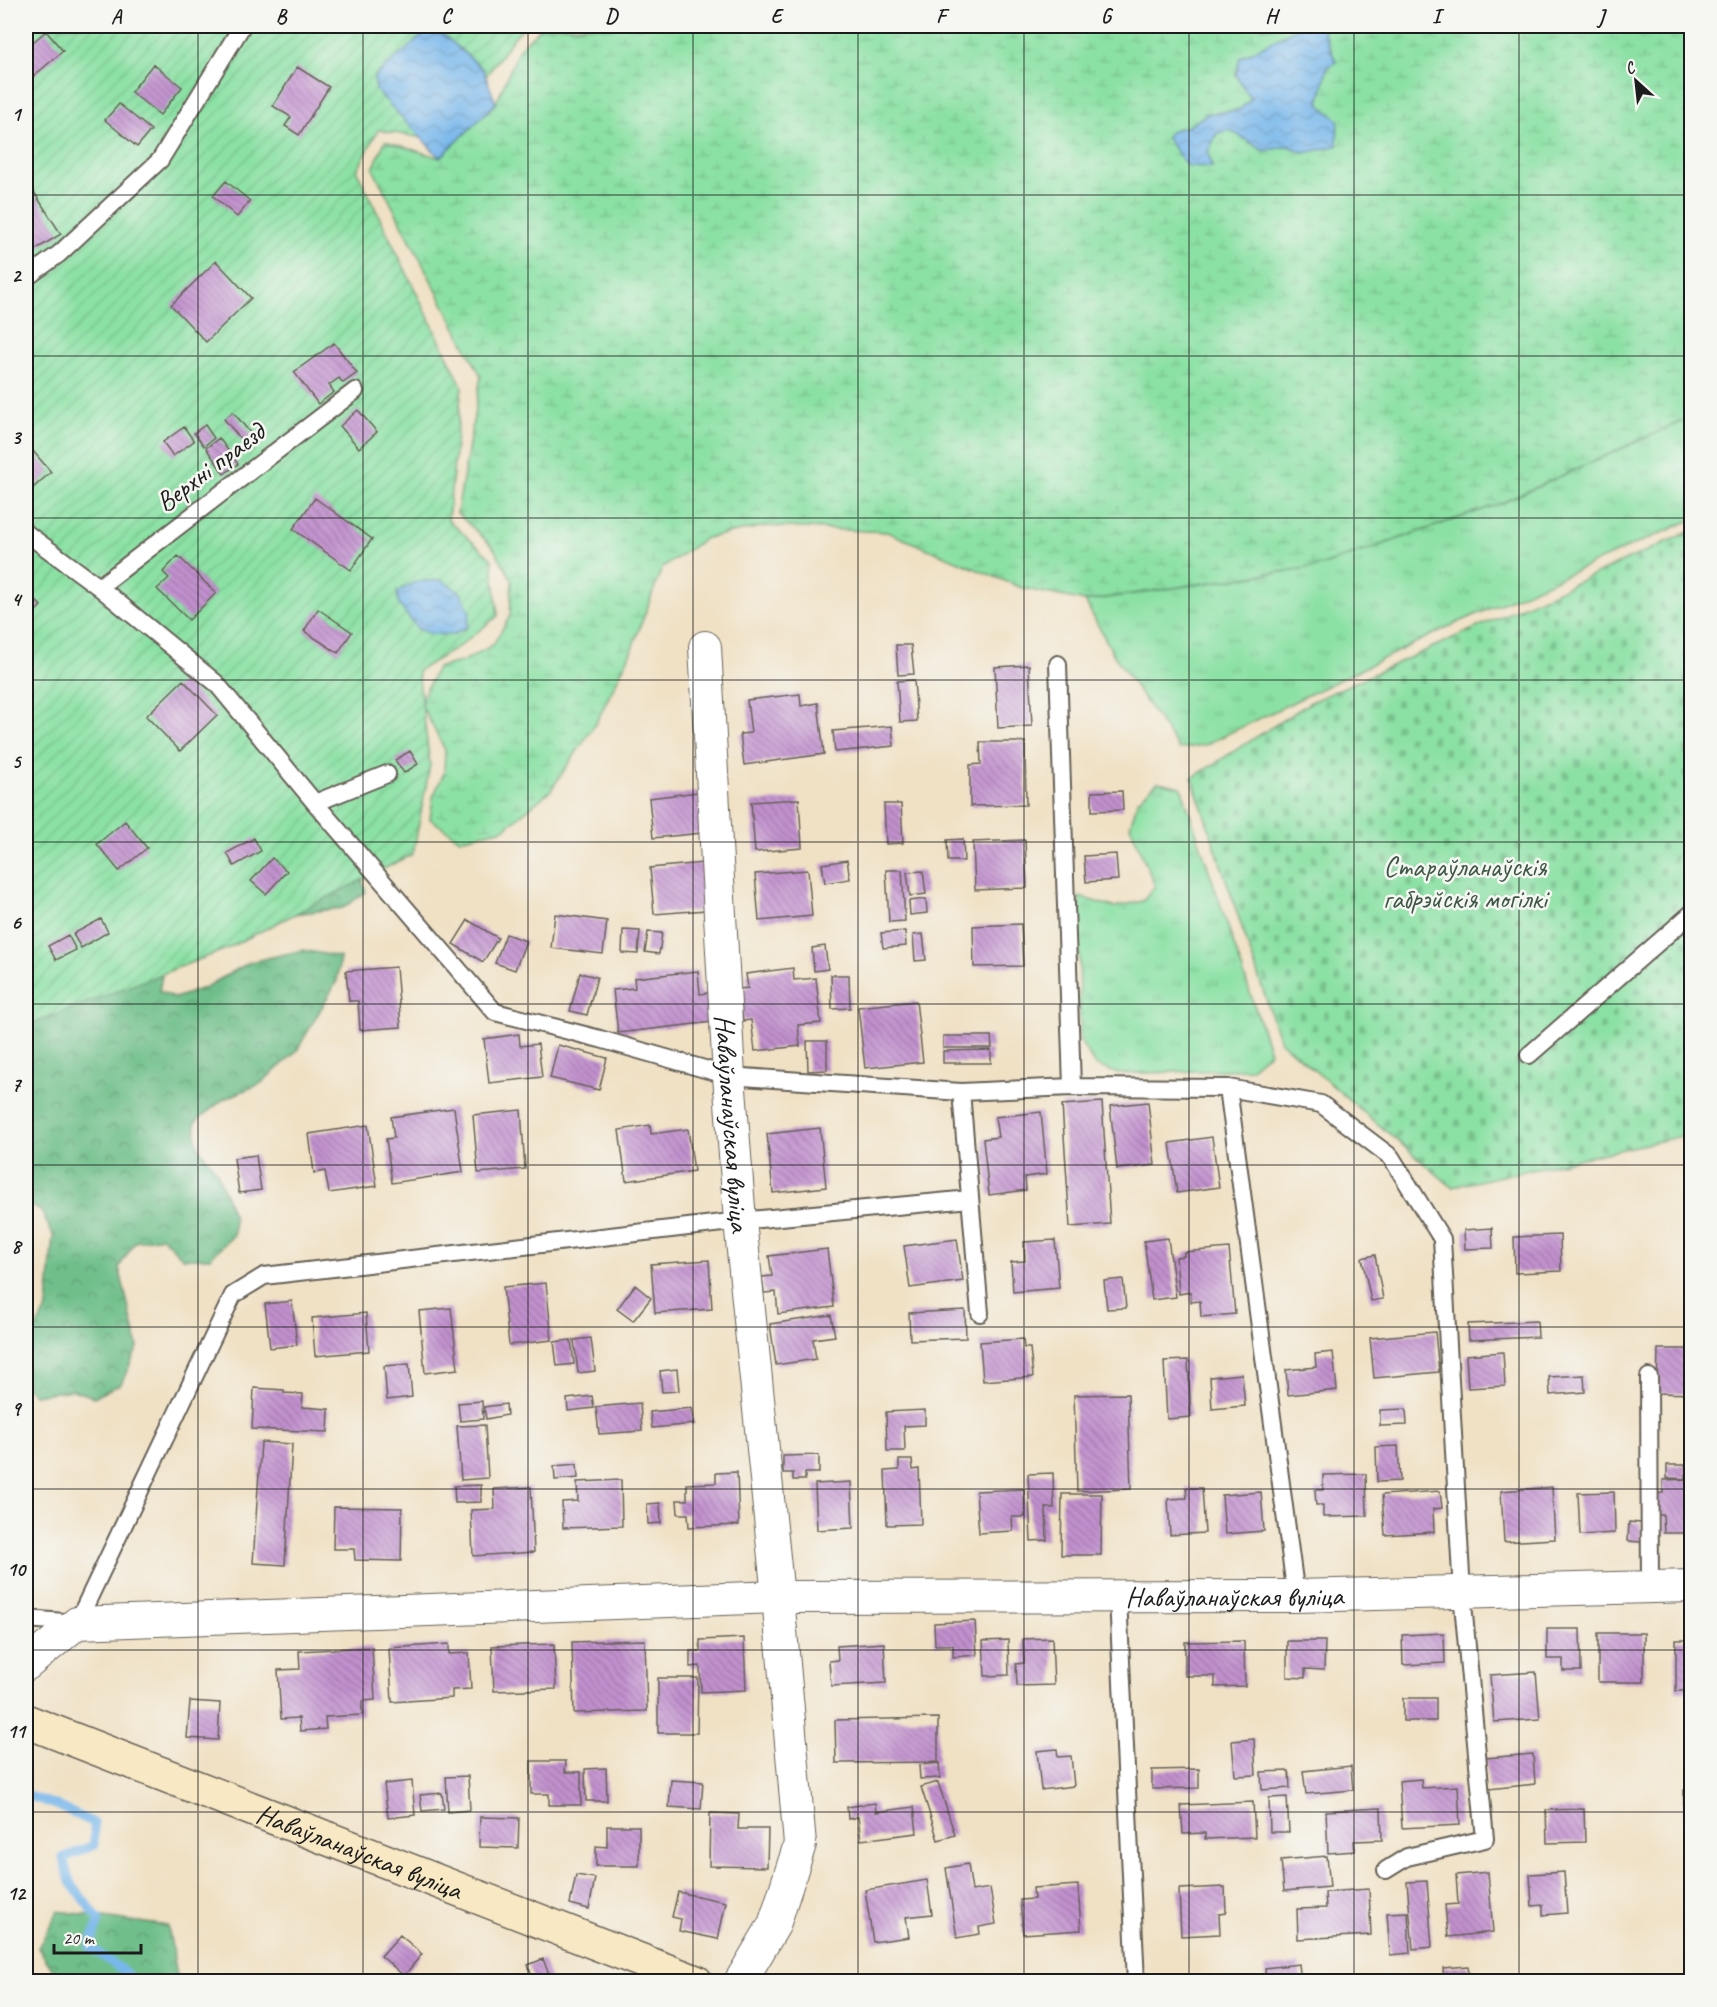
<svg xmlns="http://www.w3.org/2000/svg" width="1717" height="2007" font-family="Caveat,sans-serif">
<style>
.grass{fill:url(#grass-tufts);stroke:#547e60;stroke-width:1.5}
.forest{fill:url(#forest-crowns);stroke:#466e53;stroke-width:1.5}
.wetland{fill:url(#wetland-marsh);stroke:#547e60;stroke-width:1.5}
.cemetery{fill:url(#cemetery-stones);stroke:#547e60;stroke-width:1.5}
.garden{fill:url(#garden-furrows);stroke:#547e60;stroke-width:1.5}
.water{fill:url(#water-waves);stroke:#4a6a84;stroke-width:1.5}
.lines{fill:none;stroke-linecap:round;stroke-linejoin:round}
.stream{stroke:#78b7eb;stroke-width:9}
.building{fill:url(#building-back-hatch)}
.lane-casing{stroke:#666157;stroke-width:20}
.street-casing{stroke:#666157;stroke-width:34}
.secondary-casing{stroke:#666157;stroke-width:36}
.lane{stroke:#fff;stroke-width:16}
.street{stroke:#fff;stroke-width:32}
.secondary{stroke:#f8e8c3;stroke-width:33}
.grid{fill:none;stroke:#1c1c1c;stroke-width:1.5;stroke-opacity:0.55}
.labels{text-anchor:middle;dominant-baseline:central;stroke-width:5;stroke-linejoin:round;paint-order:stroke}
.street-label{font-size:28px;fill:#1c1c1c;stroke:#f6f6f2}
.park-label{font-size:28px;fill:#3d5745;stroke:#f6f6f2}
.neatline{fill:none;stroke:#1c1c1c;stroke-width:2}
.grid-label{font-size:20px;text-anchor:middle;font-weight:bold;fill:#1c1c1c}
</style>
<defs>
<pattern id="grass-tufts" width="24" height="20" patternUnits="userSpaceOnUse" patternTransform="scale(1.5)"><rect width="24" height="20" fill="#8be1a4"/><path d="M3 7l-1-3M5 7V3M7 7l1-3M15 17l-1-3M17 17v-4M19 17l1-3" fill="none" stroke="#77c08d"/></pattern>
<pattern id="forest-crowns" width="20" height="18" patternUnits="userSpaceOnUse" patternTransform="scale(1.5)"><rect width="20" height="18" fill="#70bf8a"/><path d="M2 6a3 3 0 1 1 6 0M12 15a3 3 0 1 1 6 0" fill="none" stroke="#5b9a70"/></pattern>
<pattern id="wetland-marsh" width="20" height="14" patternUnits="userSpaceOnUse" patternTransform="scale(1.5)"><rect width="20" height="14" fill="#8be1a4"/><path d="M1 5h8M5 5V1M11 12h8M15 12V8" fill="none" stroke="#77c08d"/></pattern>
<pattern id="cemetery-stones" width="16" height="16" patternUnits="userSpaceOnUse" patternTransform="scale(1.5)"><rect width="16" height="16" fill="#8be1a4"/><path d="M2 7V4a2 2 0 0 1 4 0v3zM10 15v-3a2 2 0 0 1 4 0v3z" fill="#77c08d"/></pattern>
<pattern id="garden-furrows" width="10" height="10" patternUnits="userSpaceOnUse" patternTransform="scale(1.5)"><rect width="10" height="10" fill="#8be1a4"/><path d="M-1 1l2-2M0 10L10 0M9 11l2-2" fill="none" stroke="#77c08d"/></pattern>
<pattern id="water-waves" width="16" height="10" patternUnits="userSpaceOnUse" patternTransform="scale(1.5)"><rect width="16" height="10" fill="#78b7eb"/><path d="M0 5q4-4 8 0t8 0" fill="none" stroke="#6294be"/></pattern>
<pattern id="building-back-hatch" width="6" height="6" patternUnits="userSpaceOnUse" patternTransform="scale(1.5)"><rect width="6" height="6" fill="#c291cf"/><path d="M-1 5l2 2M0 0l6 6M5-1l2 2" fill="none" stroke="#9d76a7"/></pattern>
</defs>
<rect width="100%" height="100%" fill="#f6f6f2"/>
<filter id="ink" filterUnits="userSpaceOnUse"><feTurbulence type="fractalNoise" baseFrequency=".0167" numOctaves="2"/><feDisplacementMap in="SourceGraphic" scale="12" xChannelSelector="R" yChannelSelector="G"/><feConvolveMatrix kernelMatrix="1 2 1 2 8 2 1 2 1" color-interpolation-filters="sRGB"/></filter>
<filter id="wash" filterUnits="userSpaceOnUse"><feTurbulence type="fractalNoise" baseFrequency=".008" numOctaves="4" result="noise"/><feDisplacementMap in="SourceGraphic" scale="24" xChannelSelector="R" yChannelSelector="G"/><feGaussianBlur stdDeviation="1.35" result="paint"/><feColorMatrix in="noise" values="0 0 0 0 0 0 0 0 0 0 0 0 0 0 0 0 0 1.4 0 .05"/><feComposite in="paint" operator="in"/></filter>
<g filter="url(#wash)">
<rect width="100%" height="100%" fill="#f0e1c5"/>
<path class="grass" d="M1691,417V520L1448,627L1205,745L1179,749L1115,657L1085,601L1320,566L1499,504Z
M1158,782L1181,787L1270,1052L1250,1069L1119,1074L1095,1065L1080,1041L1079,897L1114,907L1143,901L1155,886L1130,826L1138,800Z"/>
<path class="forest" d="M362,879L366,892L343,908L235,921L163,970L159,991L175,998L204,988L250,962L303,950L340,957L337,981L296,1052L260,1084L224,1099L195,1122L197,1145L217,1172L234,1218V1235L210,1258H183L162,1237L135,1242L119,1267L138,1347L121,1384L94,1397L73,1390L34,1395L26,1387V1347L47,1307L53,1235L41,1211L26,1203V985Z
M58,1911L168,1926L178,1981H60L38,1948Z"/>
<path class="wetland" d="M542,26H1301L1240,58L1236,75L1251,99L1239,110L1207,114L1189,126L1173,130L1212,167L1208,152L1217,133L1231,130L1264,151L1288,146L1305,153L1319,104L1327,68L1336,62L1323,31L1329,26H1691V417L1499,504L1320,566L1085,601L1022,588L887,532L766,526L706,538L662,568L630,654L596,723L551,790L504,829L460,839L430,819L433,797L444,773L445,750L420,702L437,668L464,661L493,645L510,616L512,580L493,547L457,513L481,376L373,169L385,141L440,158L496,103L519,49Z"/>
<path class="cemetery" d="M1691,531V1134L1452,1187L1280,1041L1192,778L1311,702Z"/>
<path class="garden" d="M26,26H525L515,36L439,141L378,130L357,171L462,386L448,520L492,559L498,616L458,647L418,671L430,765L413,854L224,950L26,1026Z"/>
<path class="water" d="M1301,26H1329L1323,31L1336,62L1327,68L1319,104L1338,120L1337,146L1305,153L1288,146L1264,151L1230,130L1216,134L1208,152L1212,167L1187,166L1166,137L1173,130L1189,126L1207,114L1239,110L1251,99L1236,75L1240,58Z
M438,30L483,69L496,103L440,158L376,90L374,77L425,33Z
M442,580L461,593L470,612L467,627L453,635L431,634L418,629L399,605L397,592L415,582Z"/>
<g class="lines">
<path class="stream" d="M26,1795L56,1805L94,1823V1845L63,1858L70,1882L99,1920L90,1947L126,1973L132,1982"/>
</g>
<g id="blocks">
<path class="building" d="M46,31L63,51L28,81L26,79V48Z
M153,64L182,87L160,115L131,92Z
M297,67L329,87L299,135L285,126L291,117L273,106Z
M119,104L151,130L137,147L105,120Z
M226,181L250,201L237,217L213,196Z
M30,186L61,234L30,253L26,246V188Z
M216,261L251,298L206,342L171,305Z
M334,343L357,373L343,383L339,378L329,385L334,392L318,404L294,372Z
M358,410L377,432L359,448L340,426Z
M233,412L252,435L244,443L224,419Z
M205,425L214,438L204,446L194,433Z
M184,427L194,441L173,456L163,442Z
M219,438L238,464L224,474L206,448Z
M26,443L51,472L26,494Z
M315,498L372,539L351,570L293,529Z
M178,556L216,593L189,620L157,589L169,578L163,572Z
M26,590L41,606L26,621Z
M318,609L352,632L338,653L304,631Z
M896,645H911L914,674L898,675Z
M1029,665L1032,726L998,728L995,667Z
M183,680L217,715L180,751L146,716Z
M914,680L917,721L900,722L897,681Z
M800,694L801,706L818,703L824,754L744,765L740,734L751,733L747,700Z
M892,726L894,746L835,752L833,731Z
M980,742H1025L1026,805L970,806V765L981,764Z
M410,751L418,764L404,773L395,760Z
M1122,791L1123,810L1092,811V792Z
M698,792L702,833L653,838L649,798Z
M799,799L802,848L755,852L751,802Z
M884,804H901L903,843L886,844Z
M125,821L147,848L119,871L97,844Z
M254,838L261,851L234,866L227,853Z
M963,839L964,861H948L947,840Z
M1025,840L1027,888L975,890L973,842Z
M1116,854L1118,880L1086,882L1084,856Z
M272,858L287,871L266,894L251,881Z
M847,860L850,879L825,883L822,864Z
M703,863L706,910L654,914L650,868Z
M808,870L812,916L759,921L755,874Z
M886,870H902L905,921L889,922Z
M923,871L926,894L910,896L907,872Z
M926,899L927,913L910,915L909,901Z
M555,914L607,921L603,954L551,948Z
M101,919L108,932L81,948L73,934Z
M468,920L498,938L483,962L453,944Z
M1021,924L1023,966L974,967L973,926Z
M623,930L640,931L638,954L622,953Z
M905,931L906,946L883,948L881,933Z
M648,932L662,933L659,954L645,952Z
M506,934L526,941L515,970L495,963Z
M923,934L926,960L915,961L913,935Z
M68,935L76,950L56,960L48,946Z
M825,946L828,969L814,971L812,948Z
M396,967L401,1027L360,1030L358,1001H349L346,971Z
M793,968L794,980L816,978L821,1023L798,1025L800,1046L755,1051L751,1020L743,1021L739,989L748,988L746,974Z
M698,971L700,994L709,993L712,1022L618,1033L613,990L635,988L634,978Z
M580,973L597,977L587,1015L570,1011Z
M831,975H849L850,1008L832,1009Z
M916,1001L923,1062L865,1068L858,1007Z
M519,1034L520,1046L538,1044L542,1077L489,1083L484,1039Z
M943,1036H991L992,1048H943Z
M807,1041H827V1070L808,1071Z
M558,1045L607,1058L599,1090L550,1078Z
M991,1050V1063H943V1051Z
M1102,1102L1110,1224L1070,1227L1062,1105Z
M1148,1102L1155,1165L1117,1169L1110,1106Z
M454,1108L463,1172L392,1183L386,1139L394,1138L391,1117Z
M521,1110L525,1169L478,1173L473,1115Z
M1041,1112L1047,1174L1025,1177L1026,1190L989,1195L983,1139L998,1137L995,1117Z
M368,1125L377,1186L329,1193L325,1171L314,1173L309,1134Z
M650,1125L651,1134L688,1129L694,1171L626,1181L619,1130Z
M820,1128L826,1187L773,1193L767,1134Z
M1212,1137L1219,1187L1177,1193L1170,1143Z
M256,1155L261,1190L239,1193L234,1158Z
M1492,1228L1493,1248L1465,1249L1464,1230Z
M1560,1235L1561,1271L1515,1273L1514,1237Z
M1168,1238L1176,1297L1152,1300L1144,1241Z
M957,1239L963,1281L910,1288L904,1246Z
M1055,1240L1059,1288L1013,1292L1011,1262L1025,1261L1024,1242Z
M1229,1248L1235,1314L1201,1317L1200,1301L1191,1302L1190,1292L1179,1294L1176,1257L1184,1256V1252Z
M827,1249L834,1307L778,1314L776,1292L764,1293L762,1277L772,1276L769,1256Z
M1375,1255L1383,1299L1371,1301L1362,1258Z
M709,1260L712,1309L655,1313L651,1264Z
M1123,1279L1126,1308L1107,1309L1104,1281Z
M546,1283L552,1340L509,1345L503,1287Z
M635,1285L651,1298L633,1321L617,1309Z
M292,1301L297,1345L270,1348L265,1304Z
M451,1308L458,1369L425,1373L419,1311Z
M965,1310L966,1338L910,1340L909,1313Z
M366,1313L369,1351L315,1356L312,1318Z
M831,1315L835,1336L813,1339L816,1359L776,1365L770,1324Z
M1537,1321L1538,1337L1469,1340L1468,1324Z
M1435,1332L1439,1372L1374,1378L1370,1338Z
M591,1338L595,1371L578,1373L574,1340Z
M1023,1339L1024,1348H1030L1033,1377L983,1381L980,1342Z
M571,1340L574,1364L557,1366L554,1342Z
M1658,1349H1692V1394L1657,1393Z
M1333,1352L1337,1390L1288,1395L1286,1370L1316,1367L1315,1354Z
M1503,1352L1505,1386L1468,1388L1466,1355Z
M1188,1360L1191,1417L1167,1419L1164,1361Z
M409,1364L412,1397L387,1400L384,1366Z
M677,1369L679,1391L662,1392L660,1371Z
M1242,1374L1245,1406L1212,1409L1210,1377Z
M1584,1375L1585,1392L1550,1395L1549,1377Z
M254,1388L284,1390V1393L303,1394L302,1407L329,1409L328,1432L252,1429Z
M1128,1394L1131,1489L1077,1491L1074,1395Z
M592,1396L594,1408L568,1411L567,1399Z
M482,1401L483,1419L460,1421L458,1403Z
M640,1403L642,1431L599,1434L596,1407Z
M506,1404L507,1415L486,1419L484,1407Z
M692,1408L694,1424L652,1428L650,1412Z
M1406,1409L1407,1425L1380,1426V1410Z
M925,1410V1425L904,1426L905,1451H887L886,1412Z
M485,1425L488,1478L461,1480L457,1426Z
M261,1442L292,1444L285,1565L253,1563Z
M1398,1446L1400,1481L1377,1482L1376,1447Z
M819,1455V1473H805V1480H793V1473H783V1456Z
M899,1460H912L913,1470L919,1469L921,1524L887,1525L885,1471L899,1470Z
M577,1464L578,1478L555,1480L554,1466Z
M1667,1465H1686V1479L1667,1478Z
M737,1472L739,1525L689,1527L688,1514H678L677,1500H687V1484L716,1483V1473Z
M1053,1473L1054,1508H1046L1047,1540L1031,1541L1028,1474Z
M1366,1474L1367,1516L1323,1517V1505H1316L1315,1490H1323V1475Z
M1692,1479V1533H1664L1663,1515H1655V1494L1663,1493V1480Z
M621,1480L622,1526L563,1528L562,1502L578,1501L577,1482Z
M851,1482L853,1528L817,1530L815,1484Z
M481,1485V1502L455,1503L454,1486Z
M531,1487L534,1552L473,1556L471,1510L495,1509L494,1489Z
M1552,1487L1555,1539L1504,1542L1501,1491Z
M1186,1488H1202L1205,1533L1170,1535L1168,1499L1187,1498Z
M1024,1489L1025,1517H1012L1013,1531L979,1533L976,1491Z
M1440,1491L1442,1508L1433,1509L1434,1532L1385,1535L1382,1495Z
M1261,1492L1264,1531L1225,1534L1222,1495Z
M1614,1492L1615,1533L1580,1535L1578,1493Z
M1062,1494H1102L1101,1555H1061Z
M660,1503L661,1523L648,1524L647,1504Z
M334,1507L402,1508L401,1561L355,1560L354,1549H333Z
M1629,1522L1641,1523V1542L1628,1541Z
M975,1621L977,1655L953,1657V1645H935L934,1623Z
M1547,1629H1580L1581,1671H1563V1659H1547Z
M1444,1633L1445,1663L1403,1665L1402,1635Z
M1598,1633H1644V1682H1598Z
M744,1638L746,1690L701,1692L700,1666L690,1667V1651H700V1640Z
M1052,1638L1054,1685L1017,1686L1016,1664L1024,1663L1023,1639Z
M645,1640L647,1711L574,1713L572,1642Z
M1008,1640L1009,1675L985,1676L983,1641Z
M1676,1640H1692V1691H1676Z
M1244,1641L1245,1686L1215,1687V1676H1185V1642Z
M1287,1641H1325L1324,1670L1305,1669V1678L1287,1677Z
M884,1643L886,1683L831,1686L829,1661L838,1660L837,1646Z
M449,1644V1654L469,1653L471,1689L452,1690V1698L392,1702L389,1648Z
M554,1644L556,1689L494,1691L492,1646Z
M372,1647L375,1700L362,1701V1715L325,1717L326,1729L300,1731L299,1718L281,1719L278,1670L300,1669L299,1651Z
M1536,1672L1540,1719L1494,1722L1490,1675Z
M658,1678H698L697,1733H658Z
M1403,1698H1436V1721H1403Z
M190,1701L220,1703L218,1740L187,1738Z
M938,1718V1762L836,1763L835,1720Z
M1254,1739L1256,1775L1235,1776L1232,1741Z
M1057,1749L1058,1757L1071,1756L1074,1786L1041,1790L1037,1751Z
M1533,1754L1535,1784L1489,1789L1486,1758Z
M531,1761H566L565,1772H581V1805H549V1794H531Z
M939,1763L940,1778L920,1779L919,1765Z
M1351,1766L1353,1790L1306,1794L1303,1771Z
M606,1768L607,1801H586L585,1769Z
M1199,1769V1788L1152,1789V1770Z
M1289,1771L1290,1788L1262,1790L1261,1772Z
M468,1776L470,1810L448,1812L446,1777Z
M1421,1779L1422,1788L1458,1786L1460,1825L1402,1828L1399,1781Z
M671,1780L703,1782L701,1809L669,1807Z
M412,1781L415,1815L388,1818L384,1784Z
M938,1782L955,1835L938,1840L921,1787Z
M1684,1790H1692V1817H1684Z
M442,1793L444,1809L422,1811L420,1795Z
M1287,1797L1289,1832H1270L1269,1798Z
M1253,1802L1255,1837L1205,1839V1833L1183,1834L1181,1805Z
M875,1803L876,1812L914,1807L917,1833L861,1840L858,1817L848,1819L847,1807Z
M1381,1808L1382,1840L1354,1841L1355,1851L1328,1853L1326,1811Z
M1584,1809L1585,1842L1547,1843L1546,1810Z
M710,1813L739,1814L738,1829H768L767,1867L709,1866Z
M480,1817L519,1818L518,1848L479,1847Z
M607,1826H639V1866H596V1846L607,1847Z
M1327,1856L1330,1887L1284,1891L1281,1860Z
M968,1864L972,1891L990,1888L996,1924L979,1927L980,1934L957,1938L946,1868Z
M1488,1872L1493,1932L1448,1937L1445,1905L1458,1904L1456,1875Z
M1564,1872L1567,1913L1543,1915V1905L1532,1906L1530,1874Z
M576,1875L595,1878L589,1909L570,1904Z
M927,1880L932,1914L906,1917L909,1937L873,1942L865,1890Z
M1427,1881L1432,1947L1413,1949L1407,1882Z
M1078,1885L1081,1930L1023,1934L1020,1900L1034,1899L1033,1888Z
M1225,1887L1226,1913L1219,1914L1220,1934L1181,1936L1179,1889Z
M1369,1889L1371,1935L1298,1939L1297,1909L1326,1908L1325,1892Z
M678,1892L726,1902L718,1939L679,1931L681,1919L672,1917Z
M1408,1912L1410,1953L1390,1955L1387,1913Z
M400,1935L422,1954L404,1976L381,1956Z
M543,1959L552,1982H534L528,1965Z
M1299,1964L1301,1982H1266L1265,1968Z
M1468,1966L1470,1982H1444L1443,1968Z
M1048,1975V1982H1018V1977Z"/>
</g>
</g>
<g filter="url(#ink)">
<use href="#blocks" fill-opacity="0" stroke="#666157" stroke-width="1.5"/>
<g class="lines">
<g class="lane-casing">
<path id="lane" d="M26,278L59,254L160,160L242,26
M26,533L99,587L216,683L315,803L495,1012L600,1039L729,1076L961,1092L1072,1087L1228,1088L1321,1104L1391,1157L1442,1239L1462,1593L1485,1839L1407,1857L1386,1870
M99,587L355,391
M1058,664L1072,1087
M315,803L387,774
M1529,1055L1692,913
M1228,1088L1296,1596
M961,1092L980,1313
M1649,1377L1650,1587
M1118,1597L1136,1982
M26,1619L77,1623L233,1295L264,1276L740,1221L970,1199"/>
</g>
<g class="street-casing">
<g id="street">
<path id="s1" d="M705,647L729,1076L740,1221L778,1597L800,1844L774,1925L740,1982"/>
<path id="s2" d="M26,1665L77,1623L778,1597L1296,1596L1692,1586"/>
</g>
</g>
<g class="secondary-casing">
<g id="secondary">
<path id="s3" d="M26,1721L696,1982"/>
</g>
</g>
<use href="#lane" class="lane"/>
<use href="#street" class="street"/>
<use href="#secondary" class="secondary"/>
</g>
</g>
<path class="grid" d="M198,26V1982M363,26V1982M528,26V1982M693,26V1982M858,26V1982M1024,26V1982M1189,26V1982M1354,26V1982M1519,26V1982M26,195H1692M26,356H1692M26,518H1692M26,680H1692M26,842H1692M26,1004H1692M26,1165H1692M26,1327H1692M26,1489H1692M26,1650H1692M26,1812H1692"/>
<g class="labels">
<g class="street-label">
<text transform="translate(210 467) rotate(-37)">Верхні праезд</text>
<text stroke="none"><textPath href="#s1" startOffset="477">Наваўланаўская вуліца</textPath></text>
<text stroke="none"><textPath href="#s2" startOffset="1224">Наваўланаўская вуліца</textPath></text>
<text stroke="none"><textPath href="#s3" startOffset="358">Наваўланаўская вуліца</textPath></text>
</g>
<g class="park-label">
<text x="1465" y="866">Стараўланаўскія<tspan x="1465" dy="32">габрэйскія могілкі</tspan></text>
</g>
</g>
<rect width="1717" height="2007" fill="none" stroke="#f6f6f2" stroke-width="66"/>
<g transform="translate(1636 81) rotate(333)" stroke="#f6f6f2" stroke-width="4.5" paint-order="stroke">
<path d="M0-4.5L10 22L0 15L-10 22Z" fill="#1c1c1c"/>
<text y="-9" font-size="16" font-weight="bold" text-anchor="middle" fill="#1c1c1c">С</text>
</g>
<path d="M54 1944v9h87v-9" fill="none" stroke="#1c1c1c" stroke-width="3"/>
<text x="63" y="1944" font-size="18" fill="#1c1c1c" stroke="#f6f6f2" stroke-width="4.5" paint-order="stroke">20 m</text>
<rect x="33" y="33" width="1651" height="1941" class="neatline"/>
<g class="grid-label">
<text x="116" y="23">A</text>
<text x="281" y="23">B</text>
<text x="446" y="23">C</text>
<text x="611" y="23">D</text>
<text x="776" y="23">E</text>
<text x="941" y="23">F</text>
<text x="1106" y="23">G</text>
<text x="1271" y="23">H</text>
<text x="1436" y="23">I</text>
<text x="1601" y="23">J</text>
<text x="16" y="121">1</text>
<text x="16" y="282">2</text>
<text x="16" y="444">3</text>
<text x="16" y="606">4</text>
<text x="16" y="768">5</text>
<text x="16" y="929">6</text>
<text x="16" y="1091">7</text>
<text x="16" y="1253">8</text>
<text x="16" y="1415">9</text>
<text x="16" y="1576">10</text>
<text x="16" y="1738">11</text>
<text x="16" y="1900">12</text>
</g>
</svg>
